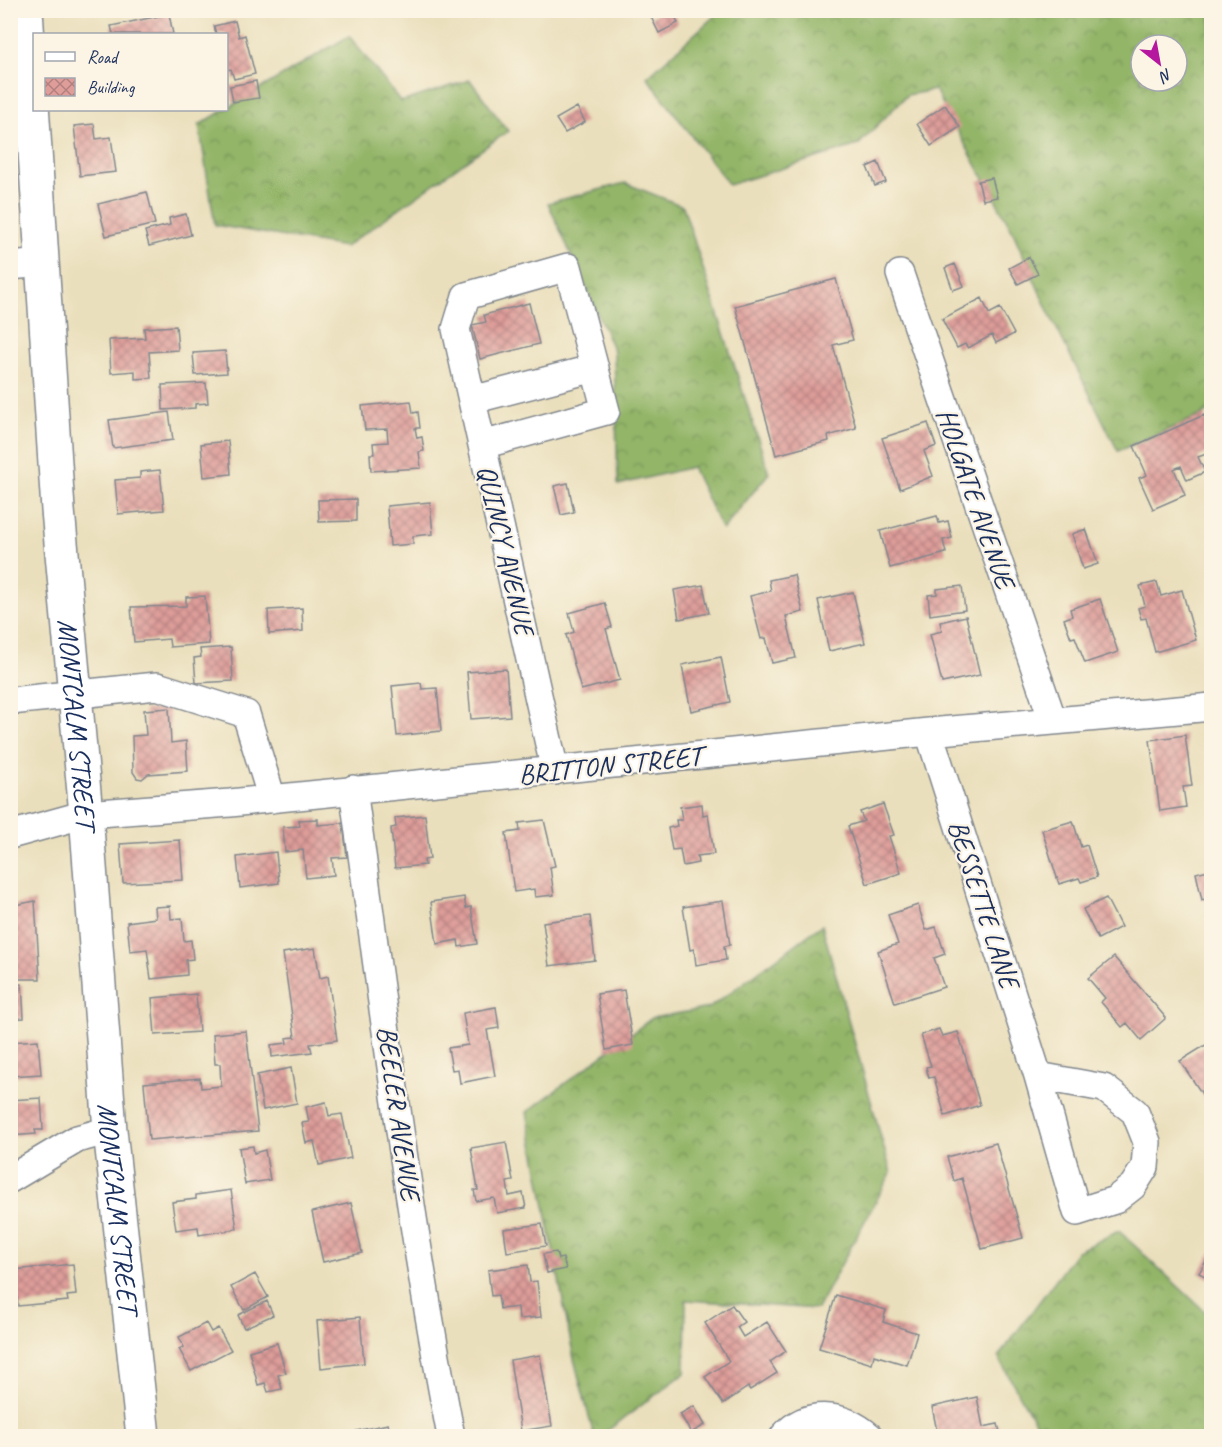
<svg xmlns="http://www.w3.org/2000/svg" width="1222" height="1447" font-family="Caveat,sans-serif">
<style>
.forest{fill:url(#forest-crowns);stroke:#577263;stroke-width:1.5;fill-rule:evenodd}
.building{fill:url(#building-cross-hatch)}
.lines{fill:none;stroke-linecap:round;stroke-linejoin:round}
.minor-casing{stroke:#82878d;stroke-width:30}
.major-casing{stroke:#82878d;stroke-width:36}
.minor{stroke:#fff;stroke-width:27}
.major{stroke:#fff;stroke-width:33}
.labels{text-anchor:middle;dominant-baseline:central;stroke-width:4.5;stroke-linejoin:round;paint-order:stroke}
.street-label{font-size:28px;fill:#1b2f5e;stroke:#fcf5e5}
</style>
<defs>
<pattern id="forest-crowns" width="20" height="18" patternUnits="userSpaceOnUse" patternTransform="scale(1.5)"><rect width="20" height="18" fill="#93b568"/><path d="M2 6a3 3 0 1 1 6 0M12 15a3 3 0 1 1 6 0" fill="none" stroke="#779459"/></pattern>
<pattern id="building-cross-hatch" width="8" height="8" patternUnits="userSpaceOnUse" patternTransform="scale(1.5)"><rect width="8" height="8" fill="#de9d99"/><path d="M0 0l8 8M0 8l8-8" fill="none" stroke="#b38080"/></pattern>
</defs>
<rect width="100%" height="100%" fill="#fcf5e5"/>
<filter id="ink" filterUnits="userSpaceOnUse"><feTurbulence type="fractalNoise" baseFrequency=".0167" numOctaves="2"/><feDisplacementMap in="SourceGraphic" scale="12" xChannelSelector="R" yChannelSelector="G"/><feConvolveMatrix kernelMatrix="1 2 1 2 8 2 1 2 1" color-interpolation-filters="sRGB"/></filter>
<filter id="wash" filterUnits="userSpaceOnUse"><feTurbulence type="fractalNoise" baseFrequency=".008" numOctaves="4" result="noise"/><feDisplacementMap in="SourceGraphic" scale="24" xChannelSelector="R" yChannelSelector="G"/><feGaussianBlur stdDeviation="1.35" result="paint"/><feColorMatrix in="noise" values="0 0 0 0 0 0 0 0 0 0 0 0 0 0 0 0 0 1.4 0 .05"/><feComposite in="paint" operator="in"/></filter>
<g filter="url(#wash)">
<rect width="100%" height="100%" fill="#eadfbc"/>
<path class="forest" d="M720,11H1211V411L1118,451L1048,311L1011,228L935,90L907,95L858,145L729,185L647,77ZM1141,45H1177V81H1141Z
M349,36L401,102L470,80L508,131L345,247L215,225L199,125Z
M625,183L683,206L769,473L722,530L692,467L618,485L614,351L548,203Z
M822,925L891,1173L817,1309L686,1300L685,1373L600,1436H594L574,1359L527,1112L652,1018L709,1008Z
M1119,1231L1211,1317V1436H1043L998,1357L1077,1251Z"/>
<g id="blocks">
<path class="building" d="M663,10H672L678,23L659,33L651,17Z
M169,14L173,34H113L111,26Z
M235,21L239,37L245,35L255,74L234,79L231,69L226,70V34H216L214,26Z
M256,81L259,98L233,102L230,86Z
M945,105L960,127L931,146L917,124Z
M577,107L585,122L565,133L556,119Z
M94,124L96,139L111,137L116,172L80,176L74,126Z
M878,162L886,182L875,186L867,167Z
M992,178L997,197L983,200L978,181Z
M147,192L155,224L106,236L98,204Z
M186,214L191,235L149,246L145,231L170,225L169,218Z
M1029,257L1038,274L1018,284L1009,268Z
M955,264L964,286L953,290L945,268Z
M836,279L853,340L833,345L856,428L828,436L829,441L776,455L735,306Z
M982,298L989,314L1000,308L1014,334L996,343L992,335L968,348L965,344L957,348L942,319Z
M529,303L539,344L480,359L472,325L486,322L484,315Z
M176,326L178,350L149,352L151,378L135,379V371L111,373L109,340L145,338L144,328Z
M225,351L227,373L195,375L193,353Z
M206,383L208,403L195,404V408L163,410L162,385Z
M411,401L413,413L418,412L420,428H415L417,438L422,437L424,451L419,452L421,468L371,471L370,454H374L373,443L388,442L387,429L365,430L362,406Z
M169,412L173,440L113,448L109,420Z
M1204,415L1212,432V452L1198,457L1205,472L1187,480L1181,466L1174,469L1185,495L1153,509L1139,478L1147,475L1134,446Z
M928,423L936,446L924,451L933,476L900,489L882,438Z
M228,441L231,474L204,477L201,444Z
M160,470L164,510L118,514L115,480L140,478V472Z
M568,483L574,512L561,515L554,486Z
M356,499V521L319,522L318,500Z
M430,502L433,534L413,536V544L390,546L387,506Z
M937,516L939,523L948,521L952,538L943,540L946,553L890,568L880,531Z
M1086,529L1098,564L1083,569L1072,534Z
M794,575L803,612L786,616L796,658L772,663L766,638L761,639L750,596L771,591L769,580Z
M1157,582L1161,596L1182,590L1196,640L1155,652L1146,618L1141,619L1138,608L1145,606L1140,586Z
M703,585L709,613L679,619L674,590Z
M962,586L965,610L930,615L928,595L937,594V589Z
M853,592L865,643L829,651L818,600Z
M205,596L209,644L170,647L169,639L134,642L131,607L186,606V597Z
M1100,599L1118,652L1085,663L1075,637L1071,638L1064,619L1072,616L1070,609Z
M605,603L612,627L606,629L620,680L581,690L566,635L574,632L569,613Z
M302,608L303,631L269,634L268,610Z
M966,616L980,675L942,683L930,634L942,631L940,622Z
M231,647L233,681L196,683L194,658L201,657L200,649Z
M721,657L730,702L691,711L682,665Z
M506,669L510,716L471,719L467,672Z
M421,683L422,689L437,688L441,731L397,736L392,686Z
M169,708L171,743L186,741L188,771L148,774L142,779L137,778L133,772L132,736L146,735L144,710Z
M1185,735L1192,786L1183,787L1186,807L1160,811L1150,740Z
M702,804L703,815L708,814L714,854L697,856L698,863L683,866L680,849L672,850L668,828L677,826L676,820H682L680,807Z
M883,804L894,835L889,836L901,873L867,884L848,826L864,821L860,812Z
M425,815L430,859L424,860L425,865L395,868L391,828L396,827L395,818Z
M318,819V825L343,823L347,857L332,858L334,875L306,878L303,850L285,852L283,827L300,826L299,820Z
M544,820L555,866L550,867L554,895L535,897L534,889L514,892L506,833L520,831L519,823Z
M1073,821L1081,847L1087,845L1097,877L1081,882L1079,878L1059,884L1042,830Z
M180,840L183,880L123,883L120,844Z
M276,852L279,883L240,888L237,857Z
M1212,869V909L1209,910L1206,899L1202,900L1196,873Z
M464,897L466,908L471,907L477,944L459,947L458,940L437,944L431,902Z
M1106,898L1121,927L1098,939L1083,909Z
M35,901L40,979H10V906Z
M723,901L730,945L724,946L726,960L696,965L694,949L690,950L683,907Z
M918,905L926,930L936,927L945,954L934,958L944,987L895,1003L878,951L898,944L888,915Z
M170,906L171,919L182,918L184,941L191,940L193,959L186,960L187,975L151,979L147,949L130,951L127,922L156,918L155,907Z
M590,916L595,960L549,966L543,922Z
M315,948L320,978L328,976L337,1040L310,1044L312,1052L272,1057L271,1045L287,1043L286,1038L295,1037L283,953Z
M1114,957L1166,1018L1141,1040L1127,1023L1122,1027L1101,1002L1105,998L1088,978Z
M22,984L24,1018L10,1019V985Z
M624,990L633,1045L606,1050L597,994Z
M196,994L199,1032L155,1035L152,998Z
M496,1007L499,1028L487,1030L495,1076L460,1083L458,1069L452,1070L448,1048L468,1045L463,1013Z
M939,1029L942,1036L958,1032L980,1105L945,1116L934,1077L929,1078L926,1067L931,1066L921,1035Z
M246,1031L258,1131L149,1140L144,1083L200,1078L201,1088L221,1086L220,1064H215L213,1034Z
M38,1040L41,1074L10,1076V1042Z
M1212,1041V1109L1180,1061Z
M291,1068L297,1103L263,1110L257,1075Z
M41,1098L43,1130H35L36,1134L10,1136V1100Z
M326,1102L329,1116L342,1114L351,1158L319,1165L314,1141L306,1143L302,1123L309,1122L306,1107Z
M506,1142L513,1181L507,1182L509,1196L523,1193L526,1208L497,1213L494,1198L476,1201L474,1190H478L471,1148Z
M996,1143L1023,1238L982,1249L962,1178L954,1181L947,1157Z
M253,1146L254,1153L265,1150L270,1180L245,1184L239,1148Z
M231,1190L237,1229L199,1235L198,1227L176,1230L172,1202L196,1199V1195Z
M351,1203L362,1253L323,1262L312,1212Z
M542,1224L546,1246L507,1252L504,1229Z
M1212,1251V1280L1199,1273Z
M556,1252L558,1259L563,1258L566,1269L547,1273L543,1254Z
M73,1264L76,1295L67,1296L68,1301L18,1306L14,1270Z
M528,1265L530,1282L537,1281L541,1317L519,1319L518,1307L500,1309L498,1295L491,1296L488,1270Z
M255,1274L268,1297L244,1310L231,1287Z
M836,1295L886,1310L883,1322L917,1333L907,1365L874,1355L872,1364L819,1348Z
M267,1301L273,1315L244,1328L238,1315Z
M732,1305L744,1322L737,1327L743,1337L767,1322L786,1351L770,1362L777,1373L750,1390L748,1387L723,1404L705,1377L729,1361L705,1323Z
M360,1317L364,1363L321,1368L317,1321Z
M206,1323L211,1332L218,1328L231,1350L191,1371L179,1349L184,1347L179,1337Z
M277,1343L286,1373L278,1375L282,1389L268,1392L265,1383L258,1385L249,1351Z
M540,1355L552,1426L521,1431L510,1360Z
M977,1397L983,1427L998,1424L1001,1436H938L932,1407Z
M694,1406L705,1425L691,1433L680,1414Z
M388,1424L391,1436H357L356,1431Z
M246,1431L247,1436H225V1435Z"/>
</g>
</g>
<g filter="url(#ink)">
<use href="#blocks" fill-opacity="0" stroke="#82878d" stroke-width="1.5"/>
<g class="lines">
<g class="minor-casing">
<path id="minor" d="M10,266L42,263
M900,274L1053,721
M472,400L595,368
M482,445L606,411L568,267L466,296L456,329L555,771
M10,701L157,686L246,714L272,799
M929,732L1038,1076L1104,1088L1135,1112L1147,1142L1145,1167L1133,1186L1115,1200L1077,1212L1038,1076
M353,789C383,1005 409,1223 451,1436
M10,835L86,814L230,803L929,732L1212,707
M10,1179L77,1139L110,1130
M784,1436C808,1409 844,1414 869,1436"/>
</g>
<g class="major-casing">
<g id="major">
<path id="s1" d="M26,10L58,510L86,814L110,1130L143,1436"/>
</g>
</g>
<use href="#minor" class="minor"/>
<use href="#major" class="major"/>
</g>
</g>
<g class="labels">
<g class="street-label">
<text transform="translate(976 498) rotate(71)">HOLGATE AVENUE</text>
<text transform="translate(506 550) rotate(77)">QUINCY AVENUE</text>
<text stroke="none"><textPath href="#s1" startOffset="716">MONTCALM STREET</textPath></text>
<text transform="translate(610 765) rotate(-6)">BRITTON STREET</text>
<text transform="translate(984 904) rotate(72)">BESSETTE LANE</text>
<text transform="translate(399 1113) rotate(82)">BEELER AVENUE</text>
<text stroke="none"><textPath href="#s1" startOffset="1202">MONTCALM STREET</textPath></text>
</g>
</g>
<rect width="1222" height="1447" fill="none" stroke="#fcf5e5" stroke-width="36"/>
<rect x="33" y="33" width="195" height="78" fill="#fcf5e5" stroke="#a2a6af" stroke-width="1.5"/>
<rect x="45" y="52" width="30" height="9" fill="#ffffff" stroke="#a2a6af" stroke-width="1.5"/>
<text x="87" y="63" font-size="18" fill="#1b2f5e">Road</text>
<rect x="45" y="78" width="30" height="18" fill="url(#building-cross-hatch)" stroke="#a2a6af" stroke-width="1.5"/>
<text x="87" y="93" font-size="18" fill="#1b2f5e">Building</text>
<g transform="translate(1159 63) rotate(149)"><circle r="28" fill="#fcf5e5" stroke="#a2a6af" stroke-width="1.5"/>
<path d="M0-4.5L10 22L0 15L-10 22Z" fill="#b5179e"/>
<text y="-9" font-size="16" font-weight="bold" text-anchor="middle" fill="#1b2f5e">N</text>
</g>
</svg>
